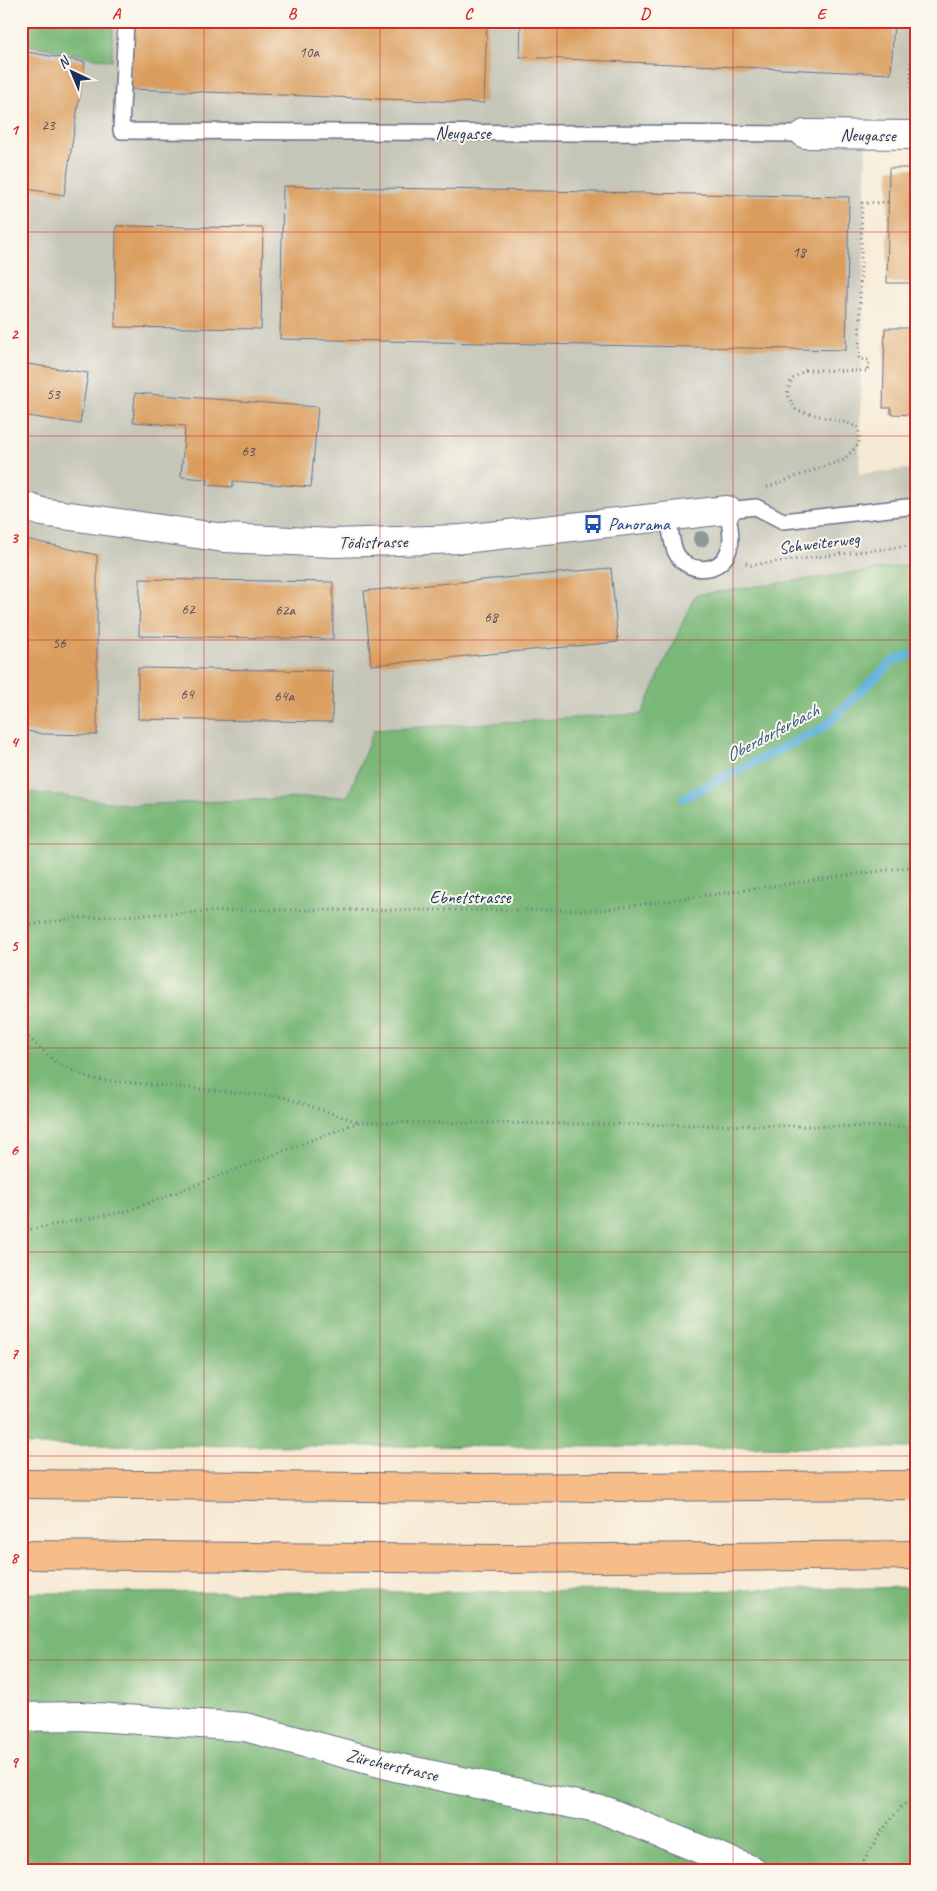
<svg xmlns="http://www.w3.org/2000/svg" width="937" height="1891" font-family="Caveat,sans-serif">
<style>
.industrial{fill:#c5c5b8}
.forest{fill:#7ab878;stroke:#4a746b}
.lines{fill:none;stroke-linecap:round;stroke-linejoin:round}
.stream{stroke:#64b3de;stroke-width:9}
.building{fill:#da9d5d}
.lane-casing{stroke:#687086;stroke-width:18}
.street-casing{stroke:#687086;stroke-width:30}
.highway-casing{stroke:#687086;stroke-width:30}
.path{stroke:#687086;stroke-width:3;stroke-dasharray:1 4;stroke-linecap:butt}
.lane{stroke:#fff;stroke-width:15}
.street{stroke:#fff;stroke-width:28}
.highway{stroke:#f7bd88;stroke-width:28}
.tree{fill:#8f9998}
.grid{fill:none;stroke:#d62828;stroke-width:1;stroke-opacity:0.55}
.labels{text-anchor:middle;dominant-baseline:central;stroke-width:4;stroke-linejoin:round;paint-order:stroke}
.number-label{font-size:15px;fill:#4b4a5e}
.street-label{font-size:18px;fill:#1b2f5e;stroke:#fbf7ec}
.transit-label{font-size:18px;fill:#164399;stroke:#fbf7ec;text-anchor:start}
.water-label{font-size:19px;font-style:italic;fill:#315784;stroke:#fbf7ec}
.neatline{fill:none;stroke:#d62828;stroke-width:2}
.grid-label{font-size:16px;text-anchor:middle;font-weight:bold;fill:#d62828}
</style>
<rect width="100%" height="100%" fill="#fbf7ec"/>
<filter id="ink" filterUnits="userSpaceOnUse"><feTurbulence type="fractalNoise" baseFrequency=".02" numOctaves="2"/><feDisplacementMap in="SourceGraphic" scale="10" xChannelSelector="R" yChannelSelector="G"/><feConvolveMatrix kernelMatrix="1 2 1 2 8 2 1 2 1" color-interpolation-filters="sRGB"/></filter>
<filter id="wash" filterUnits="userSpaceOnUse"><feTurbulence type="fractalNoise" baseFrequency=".0096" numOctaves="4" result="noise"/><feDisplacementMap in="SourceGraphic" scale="20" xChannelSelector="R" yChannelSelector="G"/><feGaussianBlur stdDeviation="1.12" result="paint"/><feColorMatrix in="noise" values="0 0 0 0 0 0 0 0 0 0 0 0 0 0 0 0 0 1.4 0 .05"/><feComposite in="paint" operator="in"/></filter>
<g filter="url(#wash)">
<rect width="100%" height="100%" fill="#f6e8d1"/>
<path class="industrial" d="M21,21H916V147L866,146L859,474L916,468V564L695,595L642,714L374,730L348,796L133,805L21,791Z"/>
<path class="forest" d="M21,21H113L112,61L21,43Z
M916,564V1448L21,1445V791L133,805L348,796L374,730L642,714L695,595Z
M916,1587V1870H21V1593L697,1591Z"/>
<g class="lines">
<path class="stream" d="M683,798L823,728L893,661L916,653"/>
</g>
<g id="blocks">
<path class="building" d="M133,21H487L484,103L130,89Z
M521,21H894L891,74L520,57Z
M21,51L85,62L64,195L21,188Z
M889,168H916V283H887Z
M283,186L849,197L846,350L280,339Z
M116,226L263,228L261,329L115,327Z
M885,328H916V415L891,414V408H883Z
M21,363L88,373L80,424L21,415Z
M135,393L318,407L311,487L233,481V487L207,485L208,479H205L181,477L185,426L133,422Z
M21,538L97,555V735L43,734L21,730Z
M611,568L618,642L371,665L364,591Z
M140,579L333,582V639L139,636Z
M138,668L333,671L332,722L138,719Z"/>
</g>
</g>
<g filter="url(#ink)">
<use href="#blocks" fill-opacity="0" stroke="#687086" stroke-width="1"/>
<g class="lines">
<g class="lane-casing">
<path id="lane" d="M126,21L121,131L805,134
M668,515C670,527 671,543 676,553C687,574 719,574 728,552C734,539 729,523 727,510L756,507L783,521L916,506"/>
</g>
<g class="street-casing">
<path id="street" d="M805,134L916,135
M21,505L42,512L224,538L334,543L462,539L727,510
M21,1717L80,1716L245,1727L395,1767L606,1811L752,1870"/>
</g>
<g class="highway-casing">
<path id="highway" d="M21,1484L481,1488L916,1485
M21,1555L505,1559L916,1555"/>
</g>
<path class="path" d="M911,108V21
M911,185H916
M767,487L843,460L859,444V428L847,423L796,410L787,394L791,380L805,370L868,371L869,360L859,359L862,203L888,202
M746,563L751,565L916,545
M21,926L78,918L249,910H602L916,866
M21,1031L58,1064L92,1079L283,1097L358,1122
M21,1231L128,1211L359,1122L916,1127
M859,1870L880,1833L901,1807L916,1796"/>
<use href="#lane" class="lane"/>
<use href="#street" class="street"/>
<use href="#highway" class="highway"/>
</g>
<circle class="tree" cx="701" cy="539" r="8"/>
</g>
<path class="grid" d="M204,21V1870M380,21V1870M557,21V1870M733,21V1870M21,232H916M21,436H916M21,640H916M21,844H916M21,1048H916M21,1252H916M21,1456H916M21,1660H916"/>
<defs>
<g id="bus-bare" transform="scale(1.5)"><path d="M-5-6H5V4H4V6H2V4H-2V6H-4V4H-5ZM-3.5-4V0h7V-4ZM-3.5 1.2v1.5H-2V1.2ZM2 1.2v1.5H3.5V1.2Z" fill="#1a4fb4" stroke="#fbf7ec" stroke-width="2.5" paint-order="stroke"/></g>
</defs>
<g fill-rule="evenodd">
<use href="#bus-bare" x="593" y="524"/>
</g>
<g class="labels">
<g class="number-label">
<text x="309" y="52">10a</text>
<text x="48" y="125">23</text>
<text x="799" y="252">18</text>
<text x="53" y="394">53</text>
<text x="248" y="451">63</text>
<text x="188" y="609">62</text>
<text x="285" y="610">62a</text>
<text x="491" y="617">68</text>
<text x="59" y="643">56</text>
<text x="187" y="694">64</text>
<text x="284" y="696">64a</text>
</g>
<g class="street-label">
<text x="463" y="133">Neugasse</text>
<text transform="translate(868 135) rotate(1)">Neugasse</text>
<text transform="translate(373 542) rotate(-1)">Tödistrasse</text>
<text transform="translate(819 543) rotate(-7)">Schweiterweg</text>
<text x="470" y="897">Ebnetstrasse</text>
<text transform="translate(392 1765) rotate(13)">Zürcherstrasse</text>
</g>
<g class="transit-label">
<text x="608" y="524">Panorama</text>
</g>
<g class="water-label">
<text transform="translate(772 733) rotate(-28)">Oberdorferbach</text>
</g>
</g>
<rect width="937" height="1891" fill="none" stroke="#fbf7ec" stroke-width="55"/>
<g transform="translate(72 72) rotate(316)" stroke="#fbf7ec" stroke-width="4" paint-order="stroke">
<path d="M0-4L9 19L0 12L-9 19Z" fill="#1b2f5e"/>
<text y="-8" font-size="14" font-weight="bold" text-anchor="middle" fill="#1b2f5e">N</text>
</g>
<rect x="28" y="28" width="882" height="1836" class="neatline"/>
<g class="grid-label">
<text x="116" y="19">A</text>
<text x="292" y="19">B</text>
<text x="468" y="19">C</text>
<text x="645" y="19">D</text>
<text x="821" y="19">E</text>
<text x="14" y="135">1</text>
<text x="14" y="339">2</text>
<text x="14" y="543">3</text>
<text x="14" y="747">4</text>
<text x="14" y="951">5</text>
<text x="14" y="1155">6</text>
<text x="14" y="1359">7</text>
<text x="14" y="1563">8</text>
<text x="14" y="1767">9</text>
</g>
</svg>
